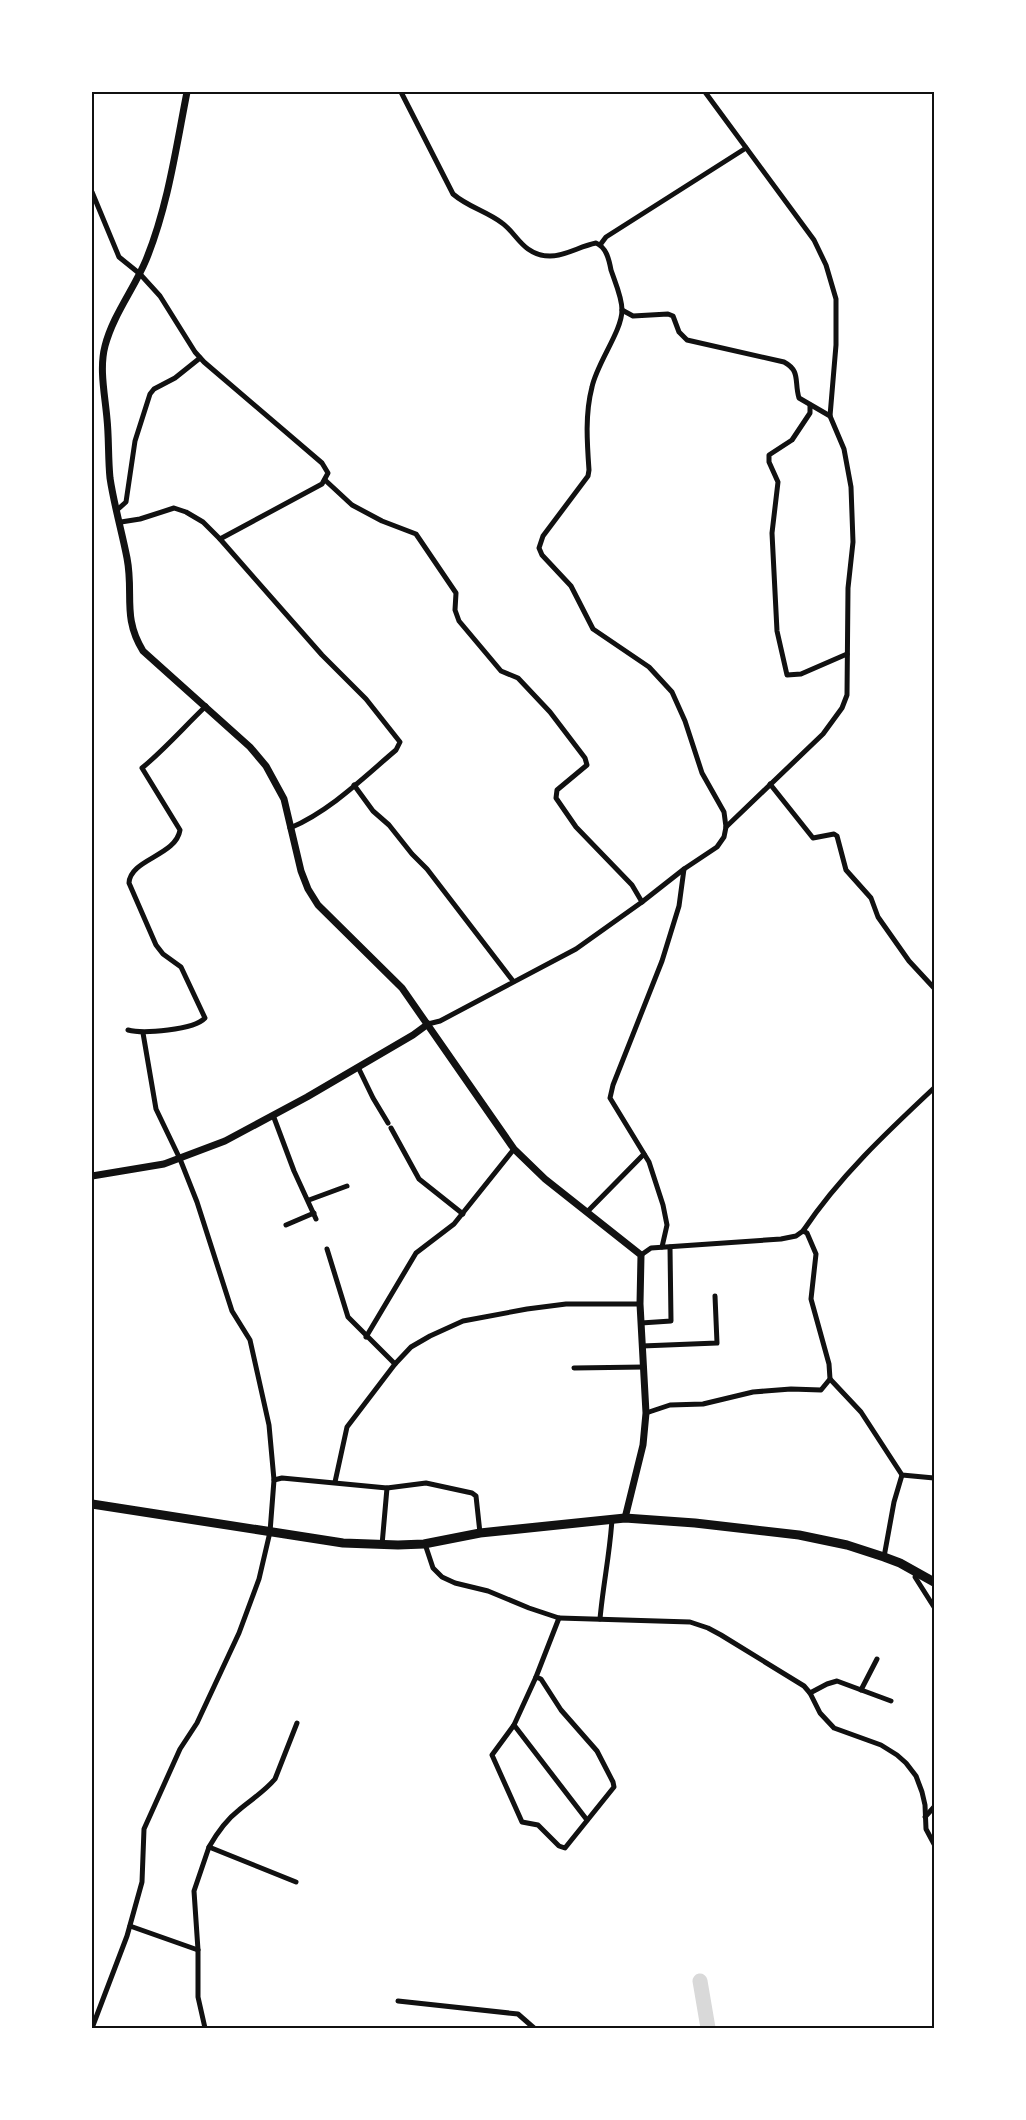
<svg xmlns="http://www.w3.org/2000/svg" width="1026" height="2120" font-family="'PT Serif',serif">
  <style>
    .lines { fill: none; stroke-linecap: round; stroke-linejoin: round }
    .river { stroke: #d9d9d9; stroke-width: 15 }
    .minor { stroke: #111; stroke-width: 5 }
    .tertiary { stroke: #111; stroke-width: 7 }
    .trunk { stroke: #111; stroke-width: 9 }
    .neatline { fill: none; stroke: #111; stroke-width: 2 }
  </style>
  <rect width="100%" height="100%" fill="#fff"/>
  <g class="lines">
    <path class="river" d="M700 1981 708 2028"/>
    <g class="minor">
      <path d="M401 92 453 194C468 207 486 211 502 223 512 230 518 242 528 249 535 254 542 256 550 256 566 256 580 246 596 243 606 247 609 259 611 270 615 282 622 297 622 310 622 331 597 363 592 387 585 414 587 442 589 470L588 476 543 536 539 548 542 555 571 586 593 629 649 667 672 692 685 721 702 773 724 812 726 827 724 837 717 847 684 869 642 902 576 949 440 1021 428 1024"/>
      <path d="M705 92 814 240 826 265 836 299V345L830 416 844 449 851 487 853 542 848 588 847 695 842 708 823 734 726 827"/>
      <path d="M92 192 119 257 140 274 160 296 195 352 204 362 322 463 328 473 322 484 220 539 203 522 186 512 174 508 140 519 121 522"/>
      <path d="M600 245 606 237 746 148"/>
      <path d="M622 310 633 316 668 314 673 316 679 332 687 340 784 362C801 371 794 382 799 398L830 416"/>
      <path d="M810 405V413L792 440 769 455V462L778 482 772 533 777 631 787 675 801 674 847 654"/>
      <path d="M325 480 352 505 382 521 416 534 456 593 455 610 459 621 501 671 518 678 550 712 585 758 587 765 557 790 556 798 576 827 632 885 642 902"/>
      <path d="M117 510 126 502 135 441 150 394 154 389 175 378 200 358"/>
      <path d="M220 539 322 655 366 699 400 742 396 750C363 778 330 811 290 828"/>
      <path d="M770 784 813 838 834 834 837 836 846 870 871 898 878 917 909 961 934 988"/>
      <path d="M354 785 373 811 389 825 412 854 427 869 513 981"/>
      <path d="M128 1030C143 1034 194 1030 205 1018L181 967 163 954 156 945 129 883C130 859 176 856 180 830L142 768C165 749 184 727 206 706"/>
      <path d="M358 1067 373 1098 388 1123"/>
      <path d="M273 1115 294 1171 316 1219"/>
      <path d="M391 1128 419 1179 463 1214"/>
      <path d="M309 1200 347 1186"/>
      <path d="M587 1212 644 1154"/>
      <path d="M286 1225 314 1213"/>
      <path d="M662 1247 667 1225 663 1205 649 1162 610 1098 613 1085 662 961 679 906 684 869"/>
      <path d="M327 1249 348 1317 395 1364"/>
      <path d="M641 1255 651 1248 781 1239 796 1236 803 1231C839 1177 887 1132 934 1088"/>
      <path d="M641 1323 671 1321 670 1247"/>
      <path d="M366 1337 416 1253 454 1224 514 1149"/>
      <path d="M642 1346 717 1343 715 1296"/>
      <path d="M574 1368 644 1367"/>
      <path d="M830 1379 861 1412 902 1475 934 1478"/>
      <path d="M646 1413 670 1405 703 1404 753 1392 791 1389 821 1390 830 1379 829 1364 811 1299 816 1254 807 1233 803 1231"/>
      <path d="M274 1480 282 1478 387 1488 426 1483 472 1493 476 1496 480 1533"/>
      <path d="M335 1482 347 1427 395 1364 411 1347 430 1336 463 1321 527 1309 566 1304H640"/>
      <path d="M425 1544 433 1568 442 1577 455 1583 488 1591 529 1608 559 1618 690 1622 708 1628 721 1635 804 1686 810 1693 820 1713 834 1728 881 1745 897 1755 906 1763 916 1776 922 1792 925 1805 926 1829 934 1844"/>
      <path d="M382 1545 387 1488"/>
      <path d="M884 1557 894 1502 902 1475"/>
      <path d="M917 1572 915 1577 934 1607"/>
      <path d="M600 1619C603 1585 610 1553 612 1519"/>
      <path d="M536 1677 541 1679 561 1710 597 1751 613 1782 614 1787 565 1848 559 1846 538 1825 522 1822 492 1755 514 1725Z"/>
      <path d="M536 1677 559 1618"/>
      <path d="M861 1690 877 1659"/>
      <path d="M810 1693 827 1684 837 1681 891 1701"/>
      <path d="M514 1725 587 1820"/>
      <path d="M925 1817 934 1807"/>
      <path d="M209 1847C217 1833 226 1820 239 1810 251 1800 265 1791 275 1779L297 1723"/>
      <path d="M130 1926 198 1950"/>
      <path d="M398 2001 518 2014 534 2028"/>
      <path d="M92 2028 127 1936 142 1882 144 1829 180 1749 197 1723 239 1633 259 1579 270 1532 274 1480 269 1425 250 1340 232 1311 197 1202 180 1159 156 1109 143 1033"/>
      <path d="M205 2028 198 1997V1950L194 1891 209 1847 296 1882"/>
    </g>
    <g class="tertiary">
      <path d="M187 92C176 148 168 206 146 260 134 289 113 315 105 346 99 369 105 395 107 419 109 438 108 458 110 478 114 505 122 532 127 558 134 594 122 617 143 651L250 747 266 766 284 799 301 871 308 889 318 905 402 988 514 1149 545 1179 641 1255 640 1304 646 1413 643 1445 625 1518"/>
      <path d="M92 1176 164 1164 225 1141 307 1097 413 1035 428 1024"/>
    </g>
    <path class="trunk" d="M92 1504 343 1543 398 1545 424 1544 480 1533 625 1518 695 1523 799 1535 847 1545 884 1557 900 1563 934 1582"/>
  </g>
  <rect width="1026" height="2120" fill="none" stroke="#ffffff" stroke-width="186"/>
  <rect x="93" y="93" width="840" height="1934" class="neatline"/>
</svg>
